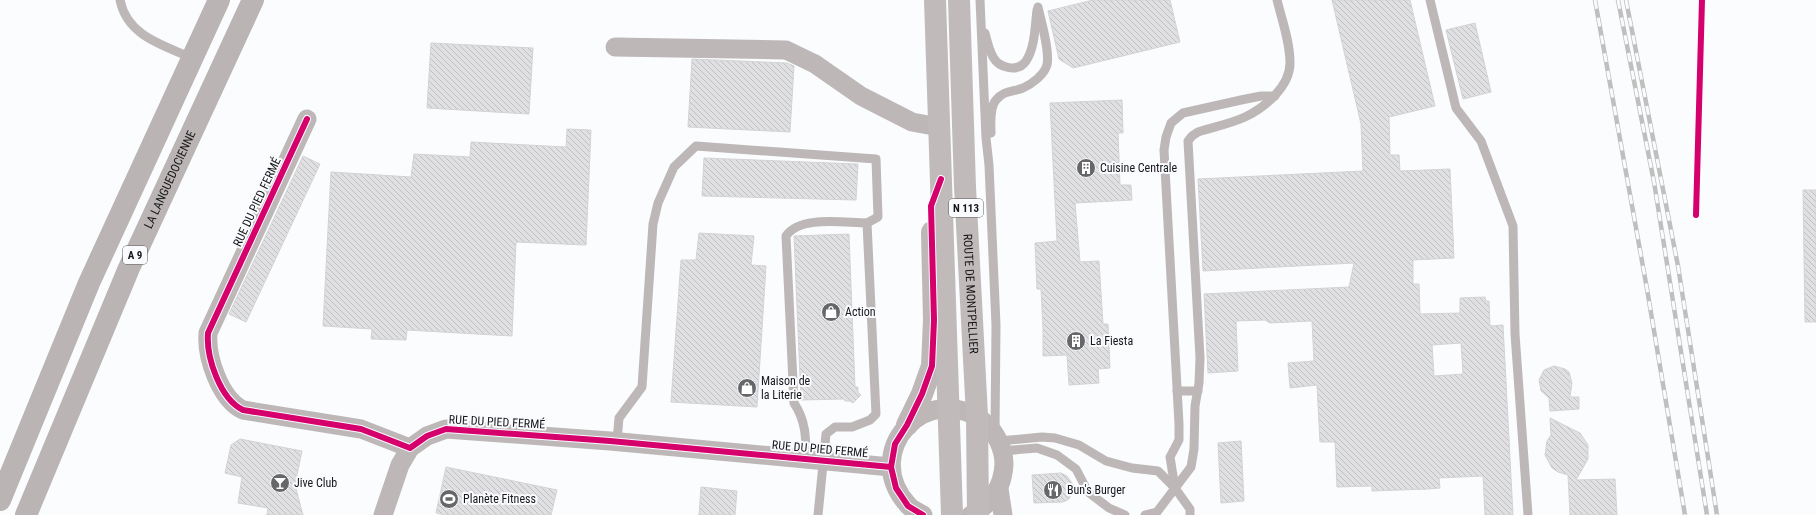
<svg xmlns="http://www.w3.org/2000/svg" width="1816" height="515" font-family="'Roboto Condensed',sans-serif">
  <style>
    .building { fill: url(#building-back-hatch); stroke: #d2d3d4; fill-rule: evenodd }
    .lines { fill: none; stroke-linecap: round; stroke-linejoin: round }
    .lane { stroke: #beb7b7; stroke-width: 9 }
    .street { stroke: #beb7b7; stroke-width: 19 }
    .secondary { stroke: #beb6b7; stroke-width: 22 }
    .primary { stroke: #c0baba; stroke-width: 22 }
    .highway { stroke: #bab4b4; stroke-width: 22 }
    .rail-casing { stroke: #c0bfbf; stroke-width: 4.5 }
    .rail { stroke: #f9fbff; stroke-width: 3; stroke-dasharray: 9; stroke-linecap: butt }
    .cycleway-casing { stroke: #f9fbff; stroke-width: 8 }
    .cycleway { stroke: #d6006c; stroke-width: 6 }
    .labels { text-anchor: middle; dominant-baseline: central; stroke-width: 4; stroke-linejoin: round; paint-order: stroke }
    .shield { fill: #f9fbff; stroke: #5b5b5e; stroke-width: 1 }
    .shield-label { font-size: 11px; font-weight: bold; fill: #171719 }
    .poi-label { font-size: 12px; fill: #171719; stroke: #f9fbff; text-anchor: start }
    .street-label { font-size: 12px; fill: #171719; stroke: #f9fbff }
  </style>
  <defs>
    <pattern id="building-back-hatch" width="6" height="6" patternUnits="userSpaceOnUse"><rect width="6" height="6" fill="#e0e0e2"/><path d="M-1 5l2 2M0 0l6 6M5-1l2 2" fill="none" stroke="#bfbfc1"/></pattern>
  </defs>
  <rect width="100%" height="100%" fill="#fafcfe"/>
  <g class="building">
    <path d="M1093 0H1170L1180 42 1073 68 1059 59 1048 11Z"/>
    <path d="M1332 0H1410L1435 106 1389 117 1390 155H1399L1400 171 1450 169 1454 258 1413 260V284H1419L1420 314 1460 313V298L1485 297 1486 301H1489L1490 326 1503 325 1513 515H1485L1483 476 1439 478 1440 488 1428 489 1372 491V486L1337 487 1335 442H1320L1317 385 1290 388 1288 363 1314 361 1312 321 1270 323 1265 320 1236 321 1238 371 1208 373 1204 294 1349 287 1354 263 1203 271 1198 179 1363 171 1361 124ZM1461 343 1463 374 1434 376 1432 345Z"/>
    <path d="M1475 23 1491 92 1463 99 1446 30Z"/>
    <path d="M431 43 533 48 529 114 427 108Z"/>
    <path d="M692 59 787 63 794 66 790 132 688 127Z"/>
    <path d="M1122 100 1123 133H1118L1120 185H1131L1132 200 1075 203 1080 262 1099 261 1103 324H1108L1110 368 1098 369 1099 383 1069 385 1067 355 1043 356V328L1041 289H1037L1035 243 1057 241 1050 103Z"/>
    <path d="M567 129 591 130 586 245 516 242 512 336 407 330 406 340 371 339 372 329 323 326 331 172 411 177 414 154 470 157 471 142 566 147Z"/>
    <path d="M303 156 320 164 246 322 229 314Z"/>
    <path d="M704 158 858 164 856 200 702 196Z"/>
    <path d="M1803 190H1816V322H1805Z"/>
    <path d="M699 233 754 236 751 265 766 266 757 407 671 402 681 260H696Z"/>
    <path d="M849 234 855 387H858V392L861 395 853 403 850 401H845L844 399 801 400 794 236Z"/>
    <path d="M1554 366 1565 369 1569 372 1572 383 1570 397H1579V409L1550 411 1549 398 1541 391 1539 380 1544 370Z"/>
    <path d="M1550 418 1580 433 1588 445V459L1576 480 1615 479 1617 515H1570L1568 475 1558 472 1552 468 1545 455 1547 441 1551 435Z"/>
    <path d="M240 439 302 451 295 485 303 515H267L268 508 238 503 242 477 225 473 231 445Z"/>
    <path d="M1241 441 1244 501 1221 503 1218 443Z"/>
    <path d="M446 467 557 490 551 515H446L436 513Z"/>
    <path d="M1061 473 1067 476 1074 486 1069 499 1063 502 1034 503 1032 475Z"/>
    <path d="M701 487 737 491 735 515H699Z"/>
  </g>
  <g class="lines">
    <g class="lane">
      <path d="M120 0C127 36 163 45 192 58"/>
      <path d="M980 0 986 138 989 165 996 325 995 431"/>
      <path d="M1430 0 1456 108 1481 141 1513 226 1515 334 1528 515"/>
      <path d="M985 33C987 41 989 50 993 57 999 68 1018 73 1026 61 1035 48 1035 26 1037 10"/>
      <path d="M991 133C991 124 989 108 996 100 1004 90 1013 92 1023 88 1032 84 1044 75 1047 65 1050 51 1041 21 1038 7"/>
      <path d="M1177 391H1198"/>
      <path d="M617 441 619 418 642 387 653 224 658 203 674 167 696 146 876 159 878 217 867 223"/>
      <path d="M999 441 1042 437 1055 438 1079 445 1106 461 1132 468 1158 471 1175 488 1190 509V515"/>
      <path d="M1002 451 1037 448 1057 455 1076 469 1088 492 1109 508 1125 515"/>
      <path d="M806 459C806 438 806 421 794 403L786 236C800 215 844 223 867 223L876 414 870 420 852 427H835L826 434 818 515"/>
      <path d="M1175 488 1170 457 1179 440V424L1164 150 1166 137 1171 123 1183 113 1241 100 1261 96H1275"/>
      <path d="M1145 515 1157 512 1191 467 1194 449 1195 406 1199 383 1200 358 1188 141 1192 136 1198 132C1213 127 1230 124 1245 117 1264 108 1290 87 1290 63 1290 42 1282 20 1277 0"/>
    </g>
    <g class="street">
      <path d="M615 47 786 50 815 64 861 96 912 122 939 127"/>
      <path d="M307 119 208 333C206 357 220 399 243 410L361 429 410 448 427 436 446 429 610 441 891 467"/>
      <path d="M999 489 1003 515"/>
      <path d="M383 515 400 465 410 448"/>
      <path d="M923 515C918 512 911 509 908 505 859 451 928 378 984 422 996 432 1004 449 1004 464 1003 487 991 504 971 515"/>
    </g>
    <path class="secondary" d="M907 425 922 394 932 366 934 320 932 232"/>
    <g class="primary">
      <path d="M935 0 952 515"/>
      <path id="s1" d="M959 0 965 187 977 416 978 515"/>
    </g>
    <g class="highway">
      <path d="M0 500 89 283 219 0"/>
      <path id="s2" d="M26 515 129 268 253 0"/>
    </g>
    <g class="rail-casing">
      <g id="rail">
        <path d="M1595 0 1647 289 1685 515"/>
        <path d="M1618 0 1654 182 1707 515"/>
        <path d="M1626 0 1678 266 1717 515"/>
      </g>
    </g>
    <use href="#rail" class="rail"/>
    <g class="cycleway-casing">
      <g id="cycleway">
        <path d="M307 119 208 333C206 357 220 399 243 410L361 429 410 448 427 436 446 429 610 441 891 467"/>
        <path d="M1696 215 1702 0"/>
        <path d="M923 515 908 506 896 488 891 467 895 444 907 425 922 394 932 366 934 320 931 206 941 179"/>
      </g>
    </g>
    <use href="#cycleway" class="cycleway"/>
  </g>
  <defs>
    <g id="building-disc" transform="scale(1)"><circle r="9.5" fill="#666769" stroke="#f9fbff"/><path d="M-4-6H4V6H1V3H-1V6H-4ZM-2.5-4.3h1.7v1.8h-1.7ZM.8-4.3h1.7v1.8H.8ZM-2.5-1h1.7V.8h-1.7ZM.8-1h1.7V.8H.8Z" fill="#fff"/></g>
    <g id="shop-disc" transform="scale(1)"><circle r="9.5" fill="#666769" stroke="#f9fbff"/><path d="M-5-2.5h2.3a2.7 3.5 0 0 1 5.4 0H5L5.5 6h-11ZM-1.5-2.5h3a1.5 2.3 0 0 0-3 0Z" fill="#fff"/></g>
    <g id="bar-disc" transform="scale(1)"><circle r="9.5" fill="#666769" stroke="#f9fbff"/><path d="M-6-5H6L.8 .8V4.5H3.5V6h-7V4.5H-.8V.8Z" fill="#fff"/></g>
    <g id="restaurant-disc" transform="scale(1)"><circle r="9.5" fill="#666769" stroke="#f9fbff"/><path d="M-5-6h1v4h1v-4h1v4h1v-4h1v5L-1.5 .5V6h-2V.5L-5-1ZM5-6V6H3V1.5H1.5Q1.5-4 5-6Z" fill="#fff"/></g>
    <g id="stadium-disc" transform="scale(1)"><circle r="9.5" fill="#666769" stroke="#f9fbff"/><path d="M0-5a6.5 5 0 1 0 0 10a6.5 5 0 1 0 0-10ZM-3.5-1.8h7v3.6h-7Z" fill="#fff"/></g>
  </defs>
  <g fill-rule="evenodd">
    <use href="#building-disc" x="1086" y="168"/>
    <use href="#shop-disc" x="831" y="312"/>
    <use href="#building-disc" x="1076" y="341"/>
    <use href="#shop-disc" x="747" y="388"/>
    <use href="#bar-disc" x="280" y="483"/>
    <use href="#restaurant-disc" x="1053" y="490"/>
    <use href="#stadium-disc" x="449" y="499"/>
  </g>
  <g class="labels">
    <g class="shield">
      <rect x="949" y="199" width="34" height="18" rx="3"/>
      <rect x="123" y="246" width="24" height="18" rx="3"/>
    </g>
    <g class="shield-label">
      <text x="966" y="208">N 113</text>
      <text x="135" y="255">A 9</text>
    </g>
    <g class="poi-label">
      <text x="1100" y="168">Cuisine Centrale</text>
      <text x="845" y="312">Action</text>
      <text x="1090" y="341">La Fiesta</text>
      <text x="761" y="381">Maison de<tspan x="761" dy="14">la Literie</tspan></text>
      <text x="294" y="483">Jive Club</text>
      <text x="1067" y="490">Bun's Burger</text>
      <text x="463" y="499">Planète Fitness</text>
    </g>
    <g class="street-label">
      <text stroke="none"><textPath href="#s2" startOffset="365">LA LANGUEDOCIENNE</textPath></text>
      <text transform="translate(257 202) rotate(-65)">RUE DU PIED FERMÉ</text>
      <text stroke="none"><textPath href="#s1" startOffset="294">ROUTE DE MONTPELLIER</textPath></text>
      <text transform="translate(497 422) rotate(3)">RUE DU PIED FERMÉ</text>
      <text transform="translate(820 449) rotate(5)">RUE DU PIED FERMÉ</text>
    </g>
  </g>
</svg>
